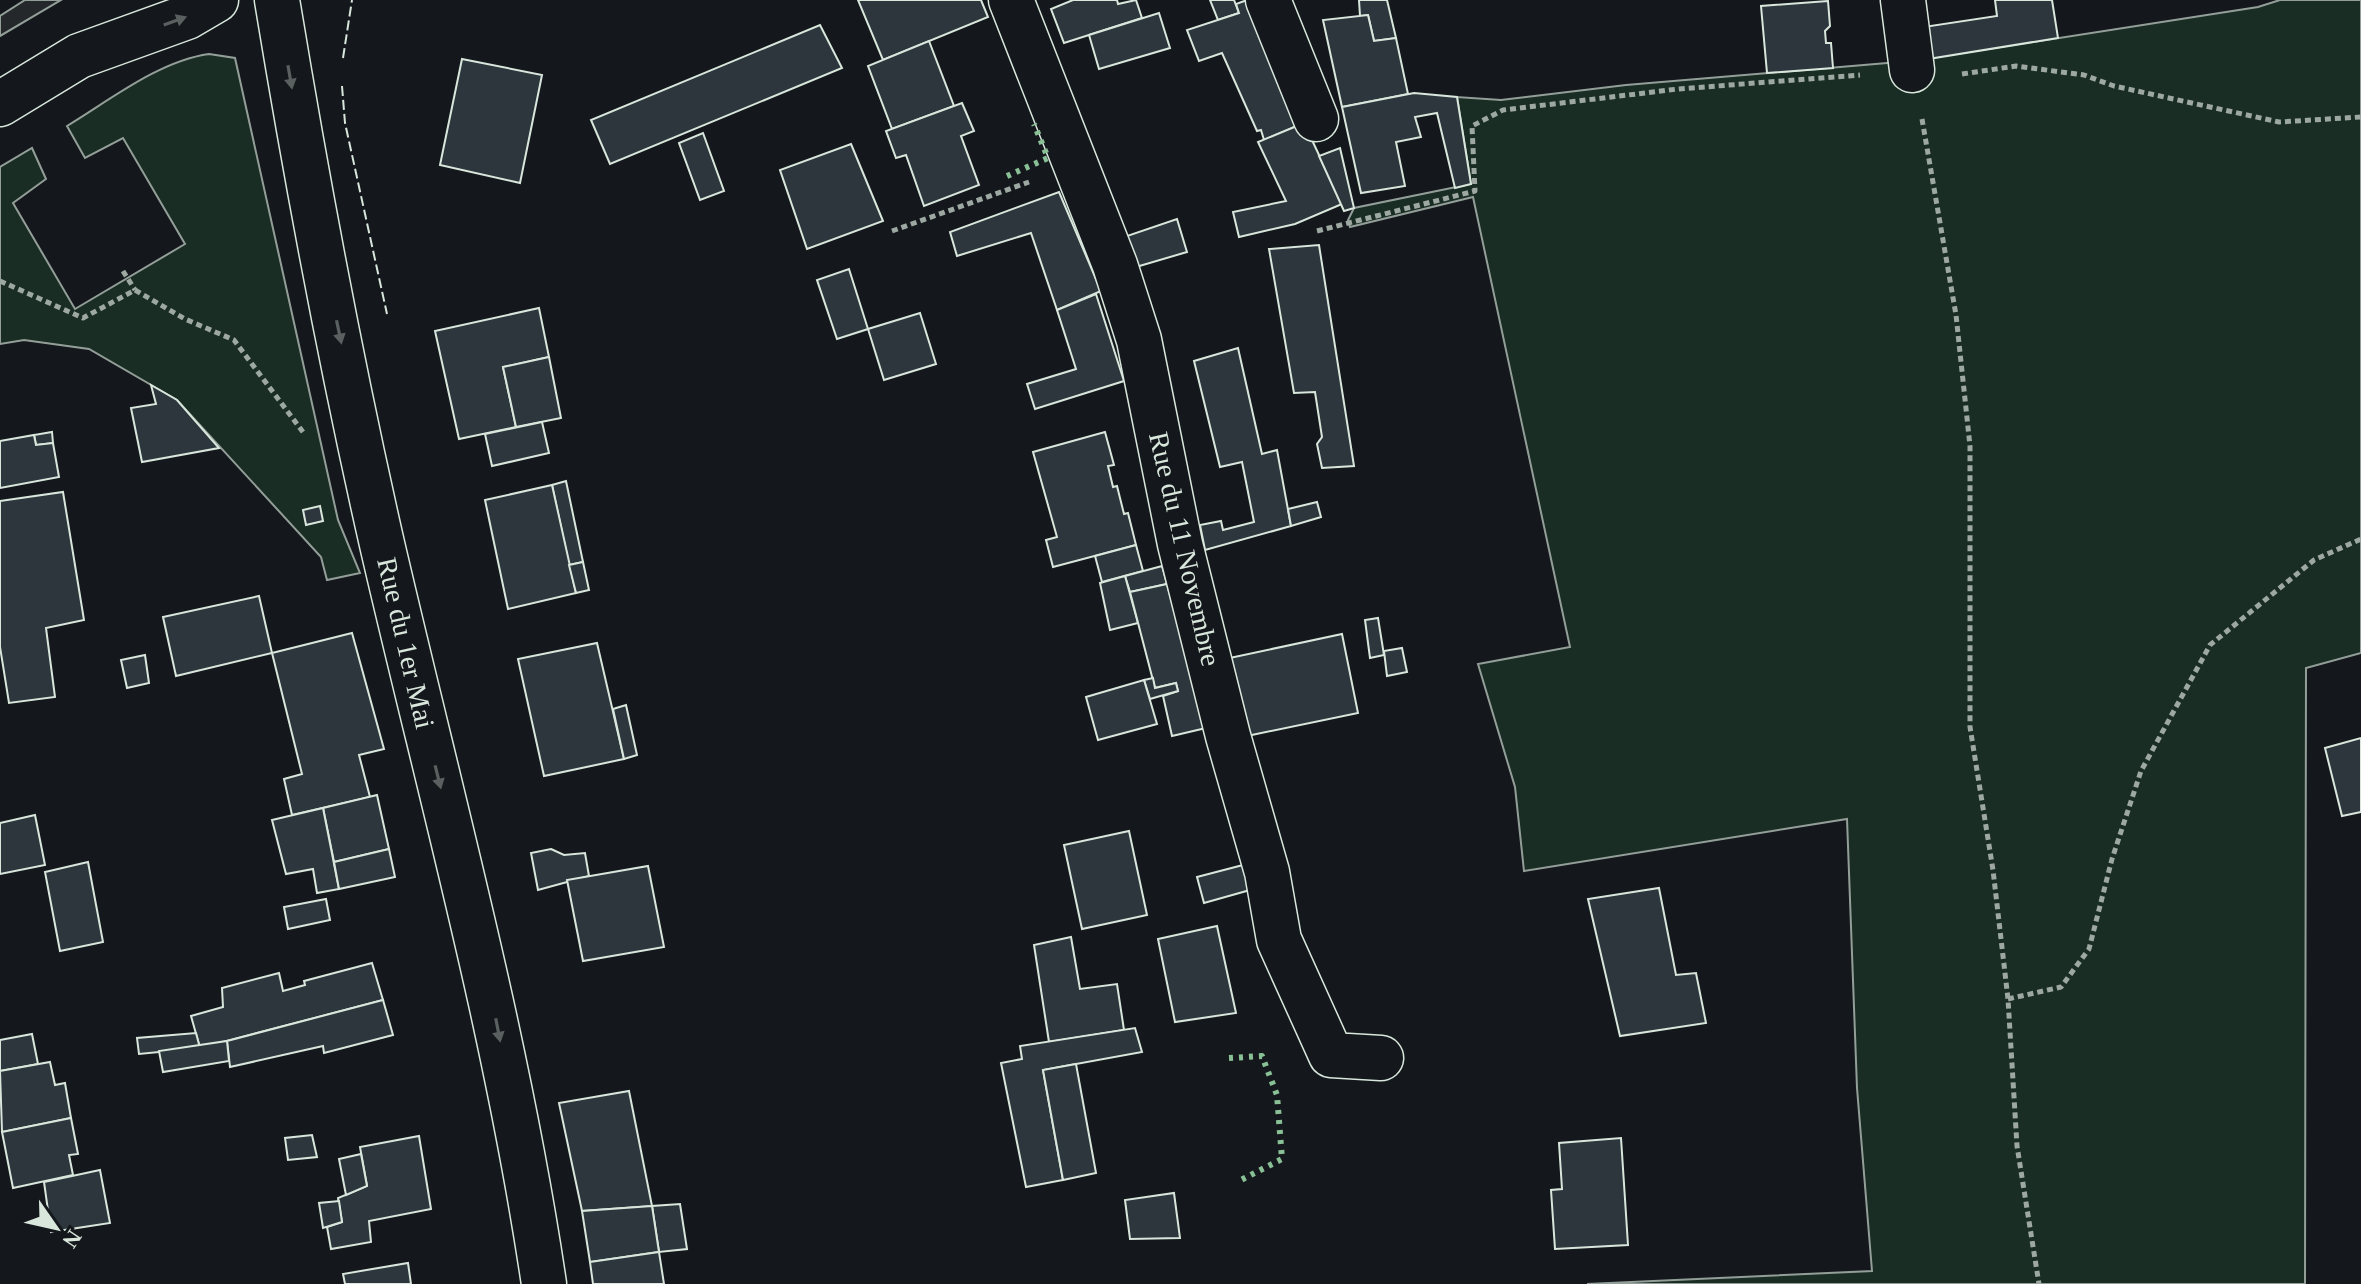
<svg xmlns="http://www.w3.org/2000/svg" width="2361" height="1284" font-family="'Times New Roman',serif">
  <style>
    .green { fill: #1a2d24; stroke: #939e99; stroke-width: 2 }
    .parking { fill: #24282b; stroke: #939e99; stroke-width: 2 }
    .building { fill: #2c363c; stroke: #d8e6dc; stroke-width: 2 }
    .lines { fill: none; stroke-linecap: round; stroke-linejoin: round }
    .minor-casing { stroke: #d8e6dc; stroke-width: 47 }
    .major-casing { stroke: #d8e6dc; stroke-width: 47 }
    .path { stroke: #9da8a2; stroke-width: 5; stroke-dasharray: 6 4; stroke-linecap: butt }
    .minor { stroke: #14181c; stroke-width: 44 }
    .major { stroke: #14181c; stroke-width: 44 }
    .hedge { stroke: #8ac095; stroke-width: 6; stroke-dasharray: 4 6; stroke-linecap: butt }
    .fence { stroke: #d8e6dc; stroke-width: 2; stroke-dasharray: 10 4; stroke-linecap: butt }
    .oneway { fill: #59605f }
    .labels { text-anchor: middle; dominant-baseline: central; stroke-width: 6; stroke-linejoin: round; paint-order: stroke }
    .street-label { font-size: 28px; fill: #d8e6dc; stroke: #14181c }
  </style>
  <rect width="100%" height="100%" fill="#14181c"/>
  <g class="green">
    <path d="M2280 0H2361V653L2306 668 2305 1284H1587L1872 1271 1857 1088 1847 819 1524 871 1515 787 1478 664 1570 647 1473 197 1350 227 1348 220 1354 208 1471 184 1457 97 1501 100 1626 85 1911 61 2258 7Z"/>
    <path d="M209 54 235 58 338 520 360 573 327 580 321 557 177 400 89 349 24 340 0 344V167L32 148 46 179 13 203 75 309 185 244 123 138 85 158 67 126C110 100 159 61 209 54Z"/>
  </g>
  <path class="parking" d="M25 0H61L0 36V16Z"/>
  <g class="building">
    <path d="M858 0H981L988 17 883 60Z"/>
    <path d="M1073 0H1117L1118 4 1136 0 1142 18 1064 43 1051 9Z"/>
    <path d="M1210 0H1234L1239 13 1218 20Z"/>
    <path d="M1247 0 1304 123 1264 140 1261 130 1257 131 1222 53 1199 61 1187 30 1239 13 1236 4Z"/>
    <path d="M1359 0H1387L1396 38 1374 41 1368 15 1360 16Z"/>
    <path d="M1995 0H2052L2058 38 1922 60 1917 28 1997 16Z"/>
    <path d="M1828 1 1830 26 1825 31 1826 43H1831L1833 68 1767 73 1761 6Z"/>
    <path d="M1159 13 1170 48 1099 69 1089 35Z"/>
    <path d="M1368 15 1374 41 1396 38 1408 94 1342 107 1323 20Z"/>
    <path d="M820 25 842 68 610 164 591 120Z"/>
    <path d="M929 41 954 106 892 129 868 66Z"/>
    <path d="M462 59 542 75 520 183 440 165Z"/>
    <path d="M1414 93 1457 97 1471 184 1455 188 1437 113 1415 117 1421 137 1396 142 1405 186 1361 193 1342 107Z"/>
    <path d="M962 103 974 131 961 136 979 185 924 206 906 155 896 158 886 131Z"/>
    <path d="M1304 123 1342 204 1295 224 1239 237 1233 212 1286 201 1258 142Z"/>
    <path d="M703 133 724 191 700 200 679 143Z"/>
    <path d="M851 144 883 221 807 249 780 170Z"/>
    <path d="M1340 148 1354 208 1344 211 1319 156Z"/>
    <path d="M1059 192 1101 291 1057 310 1031 233 957 256 950 232Z"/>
    <path d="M1177 219 1187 252 1136 267 1124 237Z"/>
    <path d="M1319 245 1354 466 1322 468 1317 444 1322 437 1315 392 1294 393 1269 249Z"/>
    <path d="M849 269 868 329 837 339 817 280Z"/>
    <path d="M1096 294 1124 381 1035 409 1027 384 1076 369 1057 310Z"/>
    <path d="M539 308 549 357 503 367 516 427 459 439 435 331Z"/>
    <path d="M920 313 936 364 884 380 868 329Z"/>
    <path d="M1238 348 1262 454 1277 450 1291 526 1205 550 1200 525 1221 521 1223 530 1254 522 1242 462 1220 467 1194 361Z"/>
    <path d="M549 357 561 418 516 427 503 367Z"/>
    <path d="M151 385 177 400 219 448 142 462 131 408 156 404Z"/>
    <path d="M542 422 549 453 492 466 485 434Z"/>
    <path d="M52 432 53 443 36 445 34 435Z"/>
    <path d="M1105 432 1114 465 1108 466 1113 487 1117 486 1124 514 1128 513 1136 545 1053 567 1046 540 1057 537 1033 452Z"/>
    <path d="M34 435 36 445 53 443 59 477 0 488V441Z"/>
    <path d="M566 481 583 562 569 565 552 485Z"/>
    <path d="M552 485 576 593 508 609 485 500Z"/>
    <path d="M63 492 84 620 46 628 55 697 9 703 0 647V501Z"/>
    <path d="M1317 502 1321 517 1291 526 1288 509Z"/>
    <path d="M320 506 323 521 306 525 303 510Z"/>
    <path d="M1136 545 1143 571 1102 582 1095 556Z"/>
    <path d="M583 562 589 590 576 593 569 565Z"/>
    <path d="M1162 566 1167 584 1130 592 1125 576Z"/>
    <path d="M1125 576 1138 623 1110 630 1100 583Z"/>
    <path d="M1167 584 1206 728 1172 736 1163 696 1178 691 1176 683 1155 688 1130 592Z"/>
    <path d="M259 596 272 653 176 676 163 617Z"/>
    <path d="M1378 618 1384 655 1370 658 1365 620Z"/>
    <path d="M352 633 384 749 359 755 370 797 292 815 284 779 302 774 272 653Z"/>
    <path d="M1342 634 1358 713 1242 737 1225 659Z"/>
    <path d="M597 643 624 759 544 776 518 659Z"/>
    <path d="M1402 648 1407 672 1387 676 1384 651Z"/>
    <path d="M145 655 149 683 127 688 121 660Z"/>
    <path d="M1153 678 1155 688 1176 683 1178 691 1150 699 1144 680Z"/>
    <path d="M1144 680 1157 724 1098 740 1086 697Z"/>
    <path d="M626 705 637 755 624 759 613 709Z"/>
    <path d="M2361 738V812L2342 816 2325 748Z"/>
    <path d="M377 795 389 849 334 862 323 808Z"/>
    <path d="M323 808 339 889 317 893 313 869 286 874 272 820Z"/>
    <path d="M35 815 45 865 0 874V823Z"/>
    <path d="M1129 831 1147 915 1082 929 1064 845Z"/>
    <path d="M389 849 395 877 339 889 334 862Z"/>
    <path d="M551 849 564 855 585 853 589 876 538 890 531 853Z"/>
    <path d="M88 862 103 942 60 951 45 872Z"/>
    <path d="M1243 865 1250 890 1204 903 1197 877Z"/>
    <path d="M648 866 664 947 583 961 567 880Z"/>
    <path d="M1659 888 1676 975 1696 973 1706 1023 1620 1036 1588 899Z"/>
    <path d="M326 899 330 920 288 929 284 907Z"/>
    <path d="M1217 926 1236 1013 1175 1022 1158 939Z"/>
    <path d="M1071 937 1080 989 1117 984 1124 1030 1049 1042 1034 945Z"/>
    <path d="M372 963 383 1000 200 1048 191 1016 223 1007 222 988 279 973 283 991 305 985 304 981Z"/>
    <path d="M383 1000 393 1035 324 1053 323 1046 230 1067 227 1041Z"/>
    <path d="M1135 1028 1142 1052 1043 1070 1063 1180 1026 1187 1001 1063 1022 1059 1020 1046Z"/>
    <path d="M196 1033 200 1048 139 1054 137 1038Z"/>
    <path d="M32 1034 38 1064 0 1071V1040Z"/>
    <path d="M227 1041 229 1061 163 1072 159 1051Z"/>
    <path d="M50 1062 55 1085 65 1083 71 1118 2 1132 0 1071Z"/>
    <path d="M1076 1064 1096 1173 1063 1180 1043 1070Z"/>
    <path d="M629 1091 652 1206 582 1211 559 1103Z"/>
    <path d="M71 1118 78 1154 69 1155 73 1175 13 1188 2 1132Z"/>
    <path d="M312 1135 317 1157 288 1160 285 1138Z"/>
    <path d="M419 1136 431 1209 369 1221 371 1242 331 1249 327 1227 342 1222 338 1198 367 1186 360 1147Z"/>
    <path d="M1621 1138 1628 1245 1555 1249 1551 1190 1562 1189 1559 1143Z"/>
    <path d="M361 1154 367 1186 346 1195 339 1159Z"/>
    <path d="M100 1170 110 1223 51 1232 44 1182Z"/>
    <path d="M1174 1193 1180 1238 1130 1239 1125 1200Z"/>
    <path d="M339 1201 342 1222 323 1228 319 1203Z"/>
    <path d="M680 1204 687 1249 659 1252 652 1206Z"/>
    <path d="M652 1206 659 1252 590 1262 582 1211Z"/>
    <path d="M659 1252 664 1284H593L590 1262Z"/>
    <path d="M408 1263 411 1284H345L343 1274Z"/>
  </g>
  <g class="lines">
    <g class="minor-casing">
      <g id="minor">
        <path d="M277 0C307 182 341 364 382 544 439 790 507 1034 544 1284"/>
        <path d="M1011 0 1115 265 1139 340 1180 544 1228 736 1267 872 1279 940 1331 1055 1381 1058"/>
        <path d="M1268 0 1316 119"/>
        <path d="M1903 0 1912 70"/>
      </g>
    </g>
    <g class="major-casing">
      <path id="major" d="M0 104 79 56 187 17 216 0"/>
    </g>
    <g class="path">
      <path d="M1962 74 2016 66 2084 75 2114 86 2279 122 2361 117"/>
      <path d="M1922 119 1956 315 1970 446V727L1993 870 2008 999 2017 1146 2039 1284"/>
      <path d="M892 231 1029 182"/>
      <path d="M1317 231 1475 191 1472 126 1503 110 1678 89 1860 75"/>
      <path d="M123 271 135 290"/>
      <path d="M0 281 83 318 135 290 185 319 234 340 303 432"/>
      <path d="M2008 999 2061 987 2089 949 2112 859 2141 771 2210 645 2314 560 2361 539"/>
    </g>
    <use href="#minor" class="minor"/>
    <use href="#major" class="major"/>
    <g class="hedge">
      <path d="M1007 176 1048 158 1034 124"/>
      <path d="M1229 1058 1262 1056 1277 1095 1282 1159 1237 1182"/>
    </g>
    <g class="fence">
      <path d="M343 58 352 0"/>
      <path d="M342 86 345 123 387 314"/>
    </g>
  </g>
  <defs><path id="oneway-solid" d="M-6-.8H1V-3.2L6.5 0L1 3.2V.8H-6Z" transform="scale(2)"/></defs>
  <g class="oneway">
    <use href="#oneway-solid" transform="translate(175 21) rotate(-20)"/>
    <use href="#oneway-solid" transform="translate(290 77) rotate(80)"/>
    <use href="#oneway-solid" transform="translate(339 332) rotate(78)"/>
    <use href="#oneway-solid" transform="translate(438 777) rotate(76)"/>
    <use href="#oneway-solid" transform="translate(498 1030) rotate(79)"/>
  </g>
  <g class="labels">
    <g class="street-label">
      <text transform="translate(1185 549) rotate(77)">Rue du 11 Novembre</text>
      <text transform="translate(406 643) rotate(77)">Rue du 1er Mai</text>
    </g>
  </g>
  <g transform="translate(56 1228) rotate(124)" stroke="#14181c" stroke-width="6" paint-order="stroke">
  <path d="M0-6L14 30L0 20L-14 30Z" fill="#d8e6dc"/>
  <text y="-12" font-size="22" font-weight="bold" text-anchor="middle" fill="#d8e6dc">N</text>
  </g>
</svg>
